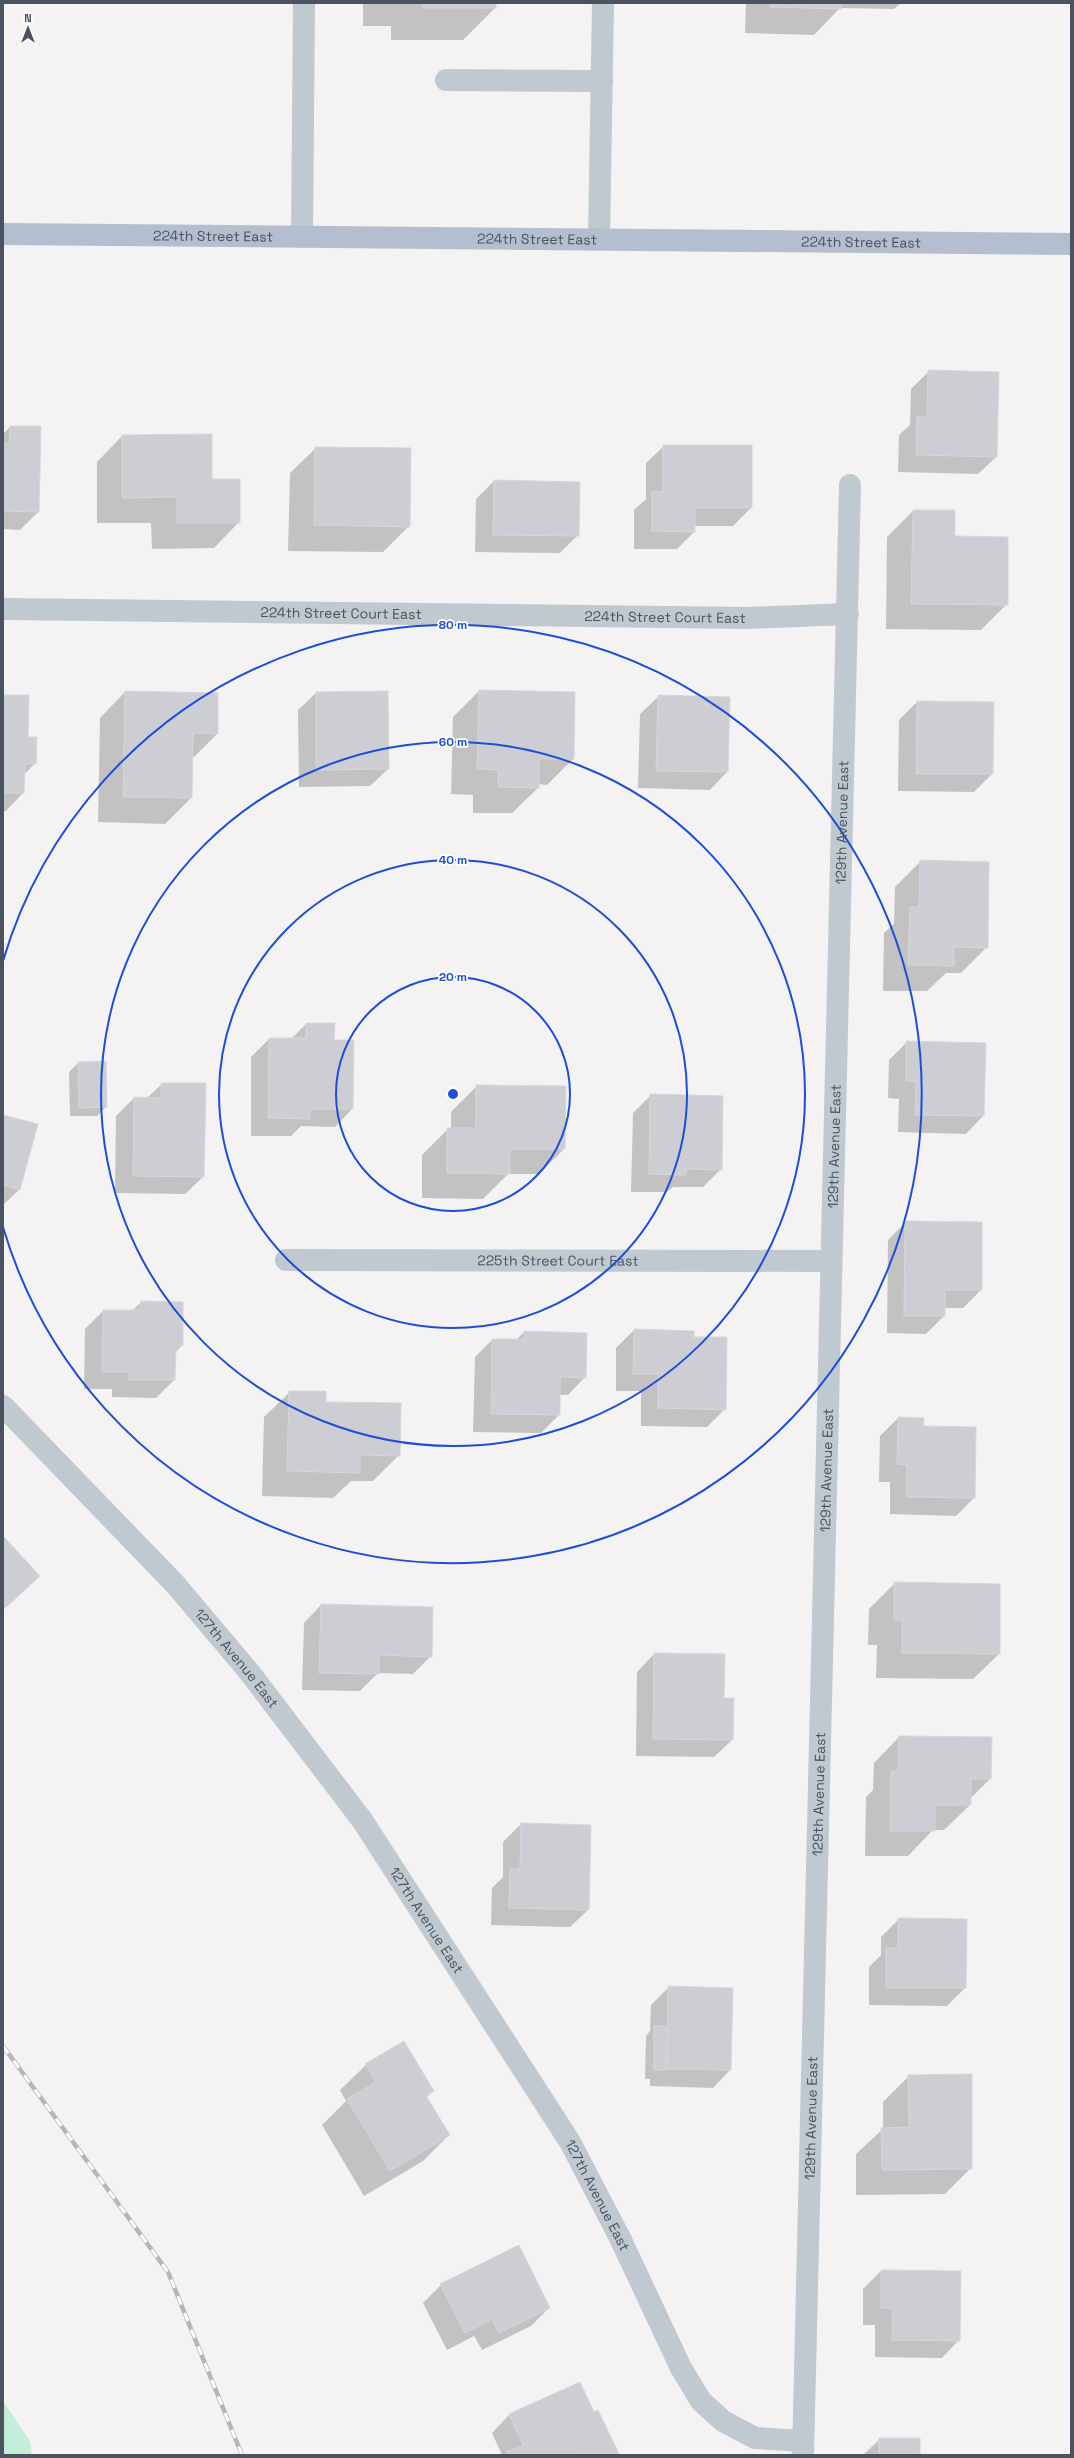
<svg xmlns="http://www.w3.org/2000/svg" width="1074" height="2458" font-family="'Space Grotesk',sans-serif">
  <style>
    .green { fill: #c3efd8 }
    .shadow { fill: #0003 }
    .building { fill: #ccced4; stroke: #d6d7dd }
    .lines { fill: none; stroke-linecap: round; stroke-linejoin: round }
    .minor { stroke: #c0c8d0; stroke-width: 22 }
    .major { stroke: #b3bfcf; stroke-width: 22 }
    .rail-casing { stroke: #b4b6bc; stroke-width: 4.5 }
    .rail { stroke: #fff; stroke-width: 3; stroke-dasharray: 9; stroke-linecap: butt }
    .ring { fill: none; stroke: #1d4ed8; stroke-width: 2 }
    .labels { text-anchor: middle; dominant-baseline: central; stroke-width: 3.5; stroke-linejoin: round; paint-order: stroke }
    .street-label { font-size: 14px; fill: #4a535f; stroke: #fff }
    .centre { fill: #1d4ed8; stroke: #fff; stroke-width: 2 }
    .ring-label { font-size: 12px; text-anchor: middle; font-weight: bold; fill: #1d4ed8; stroke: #fff; stroke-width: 3.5; stroke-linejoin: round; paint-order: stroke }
  </style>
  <rect width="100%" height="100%" fill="#f4f2f2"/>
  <path class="green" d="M3 2401 30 2441 32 2455H3Z"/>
  <g class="shadow">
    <path d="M363 3H495V8L463 40H391V26H363Z"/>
    <path d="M746 3H901L894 9 840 8 814 35 745 33Z"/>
    <path d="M929 371 996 457 978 474 898 472 899 435 910 425 911 389Z"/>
    <path d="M10 427H40L38 512 20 530 3 529V434Z"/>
    <path d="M122 436 211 480 239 522 214 548 152 549 151 523H97V462Z"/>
    <path d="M664 446H751V508L733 526H694V532L677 549H634V510L646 499V463Z"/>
    <path d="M316 448 409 526 383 552 288 551 290 473Z"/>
    <path d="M494 481 578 535 560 553 475 552 476 499Z"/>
    <path d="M913 511 1007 604 981 630 886 629 887 537Z"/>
    <path d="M479 691 574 693 573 759 547 785 538 784V788L512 813H473V795L451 794 453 717Z"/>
    <path d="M125 692 217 734 192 759 191 798 165 824 98 822 100 718Z"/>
    <path d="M387 692 388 769 370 786 299 787 298 710 316 693Z"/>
    <path d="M3 696 27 738 35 763 24 775 23 793 6 811H3Z"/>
    <path d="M658 697 727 772 710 790 638 788 640 714Z"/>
    <path d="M917 702 992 774 974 792 898 791 899 720Z"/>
    <path d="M921 861 987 947 961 973H946L927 991H883L884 933 894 924 895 887Z"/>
    <path d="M306 1024 333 1041 352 1109 335 1127 301 1126 291 1136H251V1057L269 1039H291Z"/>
    <path d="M907 1042 983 1116 966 1134 898 1132 899 1099 888 1098 889 1060Z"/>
    <path d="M78 1063 106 1107 97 1116H70L69 1072Z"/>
    <path d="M162 1084 203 1177 185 1194 115 1193 116 1116 134 1098H147Z"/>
    <path d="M477 1086 564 1149 539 1174H508L483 1199 422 1198V1155L448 1129H451V1112Z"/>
    <path d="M651 1095 721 1169 703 1187H673L667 1192H631L633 1113Z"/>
    <path d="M3 1116 19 1190 3 1205Z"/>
    <path d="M906 1222 981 1290 963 1308H944V1316L926 1334 887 1333 888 1240Z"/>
    <path d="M141 1302 182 1345 175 1353 174 1380 156 1398 112 1397V1389H84L85 1329 103 1311H132Z"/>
    <path d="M634 1330 693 1332V1338L725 1409 707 1427 641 1426V1391H616V1348Z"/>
    <path d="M524 1332 586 1334 585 1377 568 1395H559V1415L541 1433 473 1432 475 1357 492 1340H516Z"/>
    <path d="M290 1392 325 1403 399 1455 373 1481H351L333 1498 262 1496 264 1417Z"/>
    <path d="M898 1418 922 1427 974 1498 956 1516 890 1514V1482H879L880 1436Z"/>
    <path d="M895 1583 999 1654 973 1679 876 1678 877 1645H868L869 1609Z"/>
    <path d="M321 1605 431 1656 413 1674 378 1673 360 1691 302 1690 304 1623Z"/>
    <path d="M654 1654 723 1699 732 1740 714 1757 636 1756 637 1672Z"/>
    <path d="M899 1737 990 1779 970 1799V1805L944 1830H933L908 1856H865L866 1797 873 1790 874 1763Z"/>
    <path d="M521 1824 588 1910 570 1927 491 1925 492 1888 503 1877V1842Z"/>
    <path d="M899 1919 965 1988 947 2006 869 2005V1967L881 1955V1937Z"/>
    <path d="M669 1987 730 2070 713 2088 650 2086V2079H645L646 2036 650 2031 651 2005Z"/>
    <path d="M366 2065 433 2091 426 2098 449 2135 423 2161 364 2196 322 2125 346 2101 340 2090Z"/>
    <path d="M909 2076 971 2168 945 2194 856 2195V2154L883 2129V2102Z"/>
    <path d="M881 2271 959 2340 942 2358 875 2357V2325H863V2289Z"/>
    <path d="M441 2285 549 2308 531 2326 482 2350 474 2336 447 2350 423 2303Z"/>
    <path d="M580 2383 616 2455H502L492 2433 509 2415Z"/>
    <path d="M880 2439 919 2455H863Z"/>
  </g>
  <g class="building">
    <rect x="423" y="3" width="73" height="5"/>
    <path d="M770 3H841V9L770 7Z"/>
    <path d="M928 370 999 372 997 457 916 455 917 417H927Z"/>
    <path d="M10 426H41L39 512 3 511V444H9Z"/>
    <path d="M212 434V479H240V523H177V497L122 498V435Z"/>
    <path d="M663 445H752V508H695V532L652 531V492H663Z"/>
    <path d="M315 447 411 448 410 527 314 525Z"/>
    <path d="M494 480 580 482 579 536 493 535Z"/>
    <path d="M913 510H955V536L1008 537V605L911 604Z"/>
    <path d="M479 690 575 692 574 759H539V788L498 787V770L477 769Z"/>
    <path d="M125 691 218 693V734L193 733 192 798 123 797Z"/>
    <path d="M388 691 389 769 316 770V692Z"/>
    <path d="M3 695H29L28 737H37L36 764H25L24 793H3Z"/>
    <path d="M658 695 730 697 728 772 656 771Z"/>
    <path d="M917 701 994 702 993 774H916Z"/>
    <path d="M920 860 989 862 988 948 954 947V966L908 965 910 907H919Z"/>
    <path d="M306 1023H335L334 1040H354L353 1109H310V1119L268 1118 269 1038H306Z"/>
    <path d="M906 1041 986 1043 984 1116 915 1115 916 1081H906Z"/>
    <path d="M106 1061 107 1107 79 1108 78 1062Z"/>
    <path d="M161 1083H206L204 1177 133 1176 134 1097 161 1098Z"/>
    <path d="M476 1085 566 1086 565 1149H510V1174L447 1173V1128H476Z"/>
    <path d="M650 1094 723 1096 722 1170 686 1169V1175L649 1174Z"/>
    <path d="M3 1115 38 1124 20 1190 3 1185Z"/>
    <path d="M905 1221 982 1222V1290H945V1316H904Z"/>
    <path d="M141 1301 183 1302V1346H176L175 1380H129V1372H102L103 1310H140Z"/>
    <path d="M634 1329 694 1331V1337H727L726 1410 658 1408V1374H633Z"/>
    <path d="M524 1331 587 1333 586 1378 560 1377V1415L491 1414 492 1339H524Z"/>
    <path d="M289 1391H326V1402L401 1403 400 1456 360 1455V1473L287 1471Z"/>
    <path d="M898 1417 924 1418 923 1426 976 1427 975 1498 907 1497V1465L897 1464Z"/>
    <path d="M3 1536 40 1576 3 1610Z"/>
    <path d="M894 1582 1000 1584V1654L902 1653V1620H894Z"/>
    <path d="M321 1604 433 1607 432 1657 379 1655V1674L319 1673Z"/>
    <path d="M654 1653 725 1654 724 1698H734L733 1740 653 1739Z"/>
    <path d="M899 1736 992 1737 991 1779H971V1805H935V1831H890L891 1771H898Z"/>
    <path d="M521 1823 591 1825 589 1910 509 1908 510 1869H520Z"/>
    <path d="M898 1918 967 1919 966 1988H886V1948H898Z"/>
    <path d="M668 1986 733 1988 731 2070 667 2069Z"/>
    <rect x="654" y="2026" width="12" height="44"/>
    <path d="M404 2041 434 2091 426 2096 450 2135 390 2171 347 2099 376 2082 365 2064Z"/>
    <path d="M972 2074V2169L882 2170 881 2128 909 2127 908 2075Z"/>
    <path d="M519 2245 550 2308 499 2333 492 2319 465 2333 440 2284Z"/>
    <path d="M881 2270 961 2271 960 2341 892 2340 893 2308H881Z"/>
    <path d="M580 2382 594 2412 598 2410 619 2454 508 2455 507 2452 523 2445 509 2414Z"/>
    <rect x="879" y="2438" width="41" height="17"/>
  </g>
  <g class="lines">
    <g class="minor">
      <path d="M446 80 602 81"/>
      <path d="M302 237 304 3"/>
      <path d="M599 239 603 3"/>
      <path id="s1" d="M3 609 748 618 848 614"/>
      <path id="s2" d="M286 1260 831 1261"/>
      <path id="s3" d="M3 1406 175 1584 250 1673 362 1820 570 2142 620 2238 681 2368 701 2401 723 2421 755 2438 803 2441"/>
      <path id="s4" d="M803 2455 850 485"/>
    </g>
    <path class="major" id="s5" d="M3 234 1071 244"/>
    <g class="rail-casing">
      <path id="rail" d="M3 2046 168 2272 242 2455"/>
    </g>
    <use href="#rail" class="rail"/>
  </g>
  <g class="ring">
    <circle cx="453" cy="1094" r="117"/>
    <circle cx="453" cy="1094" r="234"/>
    <circle cx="453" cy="1094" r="352"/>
    <path d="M3 961A469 469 0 1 1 3 1227"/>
  </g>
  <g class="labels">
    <g class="street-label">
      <text stroke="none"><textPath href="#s5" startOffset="210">224th Street East</textPath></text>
      <text stroke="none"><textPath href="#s5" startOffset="534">224th Street East</textPath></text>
      <text stroke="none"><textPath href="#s5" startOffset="858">224th Street East</textPath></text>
      <text stroke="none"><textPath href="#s1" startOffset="338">224th Street Court East</textPath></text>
      <text stroke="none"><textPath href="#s1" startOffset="662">224th Street Court East</textPath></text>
      <text stroke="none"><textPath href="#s4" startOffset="1633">129th Avenue East</textPath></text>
      <text stroke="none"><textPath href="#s4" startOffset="1309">129th Avenue East</textPath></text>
      <text stroke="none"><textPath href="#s2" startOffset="272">225th Street Court East</textPath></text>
      <text stroke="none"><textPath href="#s4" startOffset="985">129th Avenue East</textPath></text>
      <text stroke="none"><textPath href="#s3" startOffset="344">127th Avenue East</textPath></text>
      <text stroke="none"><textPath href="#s4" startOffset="661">129th Avenue East</textPath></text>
      <text stroke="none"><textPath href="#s3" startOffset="668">127th Avenue East</textPath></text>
      <text stroke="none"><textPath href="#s4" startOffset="337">129th Avenue East</textPath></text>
      <text stroke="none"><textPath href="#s3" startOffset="992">127th Avenue East</textPath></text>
    </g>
  </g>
  <circle cx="453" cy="1094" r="6" class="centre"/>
  <g class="ring-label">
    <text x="453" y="629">80 m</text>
    <text x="453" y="746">60 m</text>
    <text x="453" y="864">40 m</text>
    <text x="453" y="981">20 m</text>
  </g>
  <rect width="1074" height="2458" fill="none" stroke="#4a535f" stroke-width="8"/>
  <g transform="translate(28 28)" stroke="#ffffff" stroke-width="3" paint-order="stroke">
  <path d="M0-3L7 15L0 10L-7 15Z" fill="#4a535f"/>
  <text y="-6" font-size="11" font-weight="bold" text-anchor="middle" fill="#4a535f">N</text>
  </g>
</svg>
